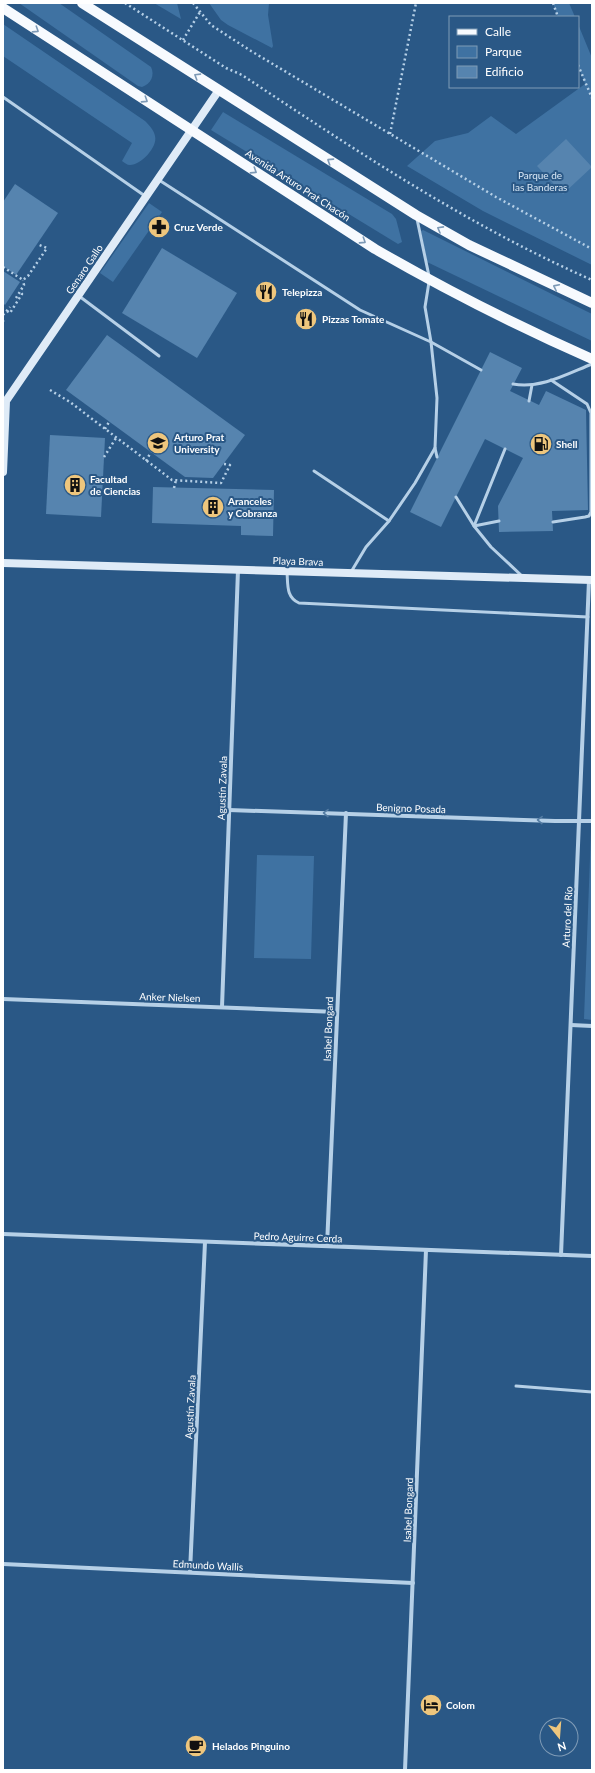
<svg xmlns="http://www.w3.org/2000/svg" width="595" height="1773" font-family="Lato,sans-serif">
  <style>
    .green { fill: #3f72a2 }
    .building { fill: #5684af }
    .lines { fill: none; stroke-linecap: round; stroke-linejoin: round }
    .path { stroke: #b6d0e7; stroke-width: 2.5; stroke-dasharray: 2 3; stroke-linecap: butt }
    .lane { stroke: #b6d0e7; stroke-width: 3 }
    .street { stroke: #b6d0e7; stroke-width: 4 }
    .secondary { stroke: #dfebf7; stroke-width: 8 }
    .primary { stroke: #f7fafe; stroke-width: 10 }
    .oneway { stroke: #7c99b6 }
    .oneway2 { stroke: #547ca3 }
    .labels { text-anchor: middle; dominant-baseline: central; stroke-width: 4; stroke-linejoin: round; paint-order: stroke }
    .park-label { font-size: 10px; fill: #d9e8f6; stroke: #2a5886 }
    .street-label { font-size: 10px; fill: #fff; stroke: #2a5886 }
    .poi-label { font-size: 10px; font-weight: bold; fill: #fff; stroke: #2a5886; text-anchor: start }
  </style>
  <rect width="100%" height="100%" fill="#2a5886"/>
  <g class="green">
    <path d="M19 3H59L151 67C155 75 151 84 142 87L138 86Z"/>
    <path d="M154 3H177L181 19Z"/>
    <path d="M209 3H269L268 15 273 46 272 48 228 25 221 20Z"/>
    <path d="M553 3H569L575 17H558Z"/>
    <path d="M3 24 145 121C149 125 154 130 155 136 158 147 141 165 130 165 127 165 125 163 122 161L132 143 3 56Z"/>
    <path d="M578 24 592 58V265L483 211 407 166 435 141 468 133 491 116 516 134 585 84 578 65Z"/>
    <path d="M223 112 392 214 396 219 402 242 398 244 211 130Z"/>
    <path d="M149 203 162 212 113 282 100 273Z"/>
    <path d="M423 230 592 314V341L427 262 421 231Z"/>
    <path d="M591 831H592V1020L584 1019Z"/>
    <path d="M257 855 314 856 311 959 254 958Z"/>
  </g>
  <g class="building">
    <path d="M566 139 592 167 563 194 537 166Z"/>
    <path d="M15 184 58 213 16 275 3 266V202Z"/>
    <path d="M162 248 237 293 197 358 122 313Z"/>
    <path d="M3 271 20 282 5 305 3 303Z"/>
    <path d="M107 335 245 435 213 478 185 477 66 390Z"/>
    <path d="M490 352 522 368 510 391 539 405 546 391 586 410 588 510 552 511 553 531 499 532 498 506 523 458 485 439 441 527 410 512Z"/>
    <path d="M50 435 105 438 101 517 46 514Z"/>
    <path d="M153 487 274 490 273 536 241 535V526L152 523Z"/>
  </g>
  <g class="lines">
    <g class="path">
      <path d="M125 3 226 68 242 75C355 150 467 225 592 280"/>
      <path d="M193 3 211 25 251 51 496 197 592 249"/>
      <path d="M553 3 558 17"/>
      <path d="M183 40 200 12"/>
      <path d="M578 65 592 98"/>
      <path d="M390 134 416 3"/>
      <path d="M3 267 23 280 28 276 47 248 37 244"/>
      <path d="M16 298 24 285 23 280"/>
      <path d="M7 311 10 313 22 294 20 292"/>
      <path d="M3 315 10 307"/>
      <path d="M3 320V324"/>
      <path d="M50 390 70 402 172 480 221 483 230 465 224 464"/>
      <path d="M105 429 109 422"/>
      <path d="M104 457 116 438"/>
      <path d="M146 461 151 452"/>
      <path d="M174 488 176 480"/>
    </g>
    <g class="lane">
      <path d="M3 97 145 196"/>
      <path d="M159 180 360 310 431 342 481 370"/>
      <path d="M417 219 429 276"/>
      <path d="M429 282 425 307 431 342 437 398 435 448 437 457"/>
      <path d="M79 296 159 356"/>
      <path d="M551 380 587 404 591 413V512L589 516 585 517 553 522"/>
      <path d="M513 384C541 389 567 374 592 364"/>
      <path d="M529 401 532 385"/>
      <path d="M314 471 389 521"/>
      <path d="M456 497 474 526 491 547 522 576"/>
      <path d="M499 521 474 526 505 449"/>
      <path d="M287 572C288 585 286 597 299 603L588 617"/>
      <path d="M351 572 366 547 389 521 415 483 435 448"/>
      <path d="M516 1386 592 1392"/>
    </g>
    <g class="street">
      <path d="M229 810 555 821H592"/>
      <path d="M3 999 337 1012"/>
      <path d="M222 1007 238 570"/>
      <path d="M571 1025 592 1026"/>
      <path d="M3 1234 592 1256"/>
      <path d="M327 1246 346 813"/>
      <path d="M561 1255 589 580"/>
      <path d="M3 1564 413 1583"/>
      <path d="M190 1572 205 1242"/>
      <path d="M405 1770 426 1250"/>
    </g>
    <g class="secondary">
      <path d="M3 472 6 401 219 90"/>
      <path d="M3 563 592 580"/>
    </g>
    <g class="primary">
      <path d="M82 3 416 215 469 245 592 303"/>
      <path d="M3 8 375 249C446 290 517 326 592 359"/>
    </g>
  </g>
  <defs><path id="oneway-chevron" d="M-2-3.5L2.5 0L-2 3.5" fill="none" stroke-width="1.6" stroke-linecap="round" stroke-linejoin="round"/></defs>
  <g class="oneway">
    <use href="#oneway-chevron" transform="translate(36 30) rotate(33)"/>
    <use href="#oneway-chevron" transform="translate(197 76) rotate(-148)"/>
    <use href="#oneway-chevron" transform="translate(145 100) rotate(33)"/>
    <use href="#oneway-chevron" transform="translate(330 161) rotate(-147)"/>
    <use href="#oneway-chevron" transform="translate(254 171) rotate(33)"/>
    <use href="#oneway-chevron" transform="translate(440 229) rotate(-151)"/>
    <use href="#oneway-chevron" transform="translate(363 241) rotate(33)"/>
    <use href="#oneway-chevron" transform="translate(556 287) rotate(-154)"/>
  </g>
  <g class="oneway2">
    <use href="#oneway-chevron" transform="translate(326 813) rotate(-179)"/>
    <use href="#oneway-chevron" transform="translate(540 820) rotate(-178)"/>
  </g>
  <defs>
    <g id="pharmacy-disc" transform="scale(1.15)"><circle r="9.5" fill="#eec67d" stroke="#2a5886"/><path d="M-2-6h4v4h4v4h-4v4h-4v-4h-4v-4h4Z" fill="#111"/></g>
    <g id="restaurant-disc" transform="scale(1.15)"><circle r="9.5" fill="#eec67d" stroke="#2a5886"/><path d="M-5-6h1v4h1v-4h1v4h1v-4h1v5L-1.5 .5V6h-2V.5L-5-1ZM5-6V6H3V1.5H1.5Q1.5-4 5-6Z" fill="#111"/></g>
    <g id="university-disc" transform="scale(1.15)"><circle r="9.5" fill="#eec67d" stroke="#2a5886"/><path d="M0-5L7-2L0 1L-7-2ZM-4 1L0 2.5L4 1V4Q0 6-4 4Z" fill="#111"/></g>
    <g id="fuel-disc" transform="scale(1.15)"><circle r="9.5" fill="#eec67d" stroke="#2a5886"/><path d="M-5.5-6h7V0h2V4h1.3V-2.5L3-4.5l.8-.8L6-3V5H2.5V1h-1V6h-7ZM-4.2-4.7v3.2H.2V-4.7Z" fill="#111"/></g>
    <g id="building-disc" transform="scale(1.15)"><circle r="9.5" fill="#eec67d" stroke="#2a5886"/><path d="M-4-6H4V6H1V3H-1V6H-4ZM-2.5-4.3h1.7v1.8h-1.7ZM.8-4.3h1.7v1.8H.8ZM-2.5-1h1.7V.8h-1.7ZM.8-1h1.7V.8H.8Z" fill="#111"/></g>
    <g id="hotel-disc" transform="scale(1.15)"><circle r="9.5" fill="#eec67d" stroke="#2a5886"/><path d="M-6-4.5h1.5V1H6V5H4.5V3h-9V5H-6ZM-4 0a1.8 1.8 0 1 1 3.6 0ZM.5 0V-2.5h3Q6-2.5 6 0Z" fill="#111"/></g>
    <g id="cafe-disc" transform="scale(1.15)"><circle r="9.5" fill="#eec67d" stroke="#2a5886"/><path d="M-5.5-4.5H6V0H3Q3 3.5 0 3.5H-2.5Q-5.5 3.5-5.5 0ZM3-3.2v2h1.7v-2ZM-6 4.5H4V6H-6Z" fill="#111"/></g>
  </defs>
  <g fill-rule="evenodd">
    <use href="#pharmacy-disc" x="159" y="227"/>
    <use href="#restaurant-disc" x="266" y="292"/>
    <use href="#restaurant-disc" x="306" y="319"/>
    <use href="#university-disc" x="158" y="443"/>
    <use href="#fuel-disc" x="541" y="444"/>
    <use href="#building-disc" x="75" y="485"/>
    <use href="#building-disc" x="213" y="507"/>
    <use href="#hotel-disc" x="431" y="1705"/>
    <use href="#cafe-disc" x="196" y="1746"/>
  </g>
  <g class="labels">
    <g class="park-label">
      <text x="540" y="175">Parque de<tspan x="540" dy="12">las Banderas</tspan></text>
    </g>
    <g class="street-label">
      <text transform="translate(298 185) rotate(33)">Avenida Arturo Prat Chacón</text>
      <text transform="translate(84 269) rotate(-56)">Genaro Gallo</text>
      <text transform="translate(298 561) rotate(2)">Playa Brava</text>
      <text transform="translate(222 788) rotate(-88)">Agustín Zavala</text>
      <text transform="translate(411 808) rotate(2)">Benigno Posada</text>
      <text transform="translate(567 917) rotate(-87)">Arturo del Río</text>
      <text transform="translate(170 997) rotate(2)">Anker Nielsen</text>
      <text transform="translate(328 1029) rotate(-88)">Isabel Bongard</text>
      <text transform="translate(298 1237) rotate(2)">Pedro Aguirre Cerda</text>
      <text transform="translate(190 1407) rotate(-87)">Agustín Zavala</text>
      <text transform="translate(408 1510) rotate(-88)">Isabel Bongard</text>
      <text transform="translate(208 1565) rotate(3)">Edmundo Wallis</text>
    </g>
    <g class="poi-label">
      <text x="174" y="227">Cruz Verde</text>
      <text x="282" y="292">Telepizza</text>
      <text x="322" y="319">Pizzas Tomate</text>
      <text x="174" y="437">Arturo Prat<tspan x="174" dy="12">University</tspan></text>
      <text x="556" y="444">Shell</text>
      <text x="90" y="479">Facultad<tspan x="90" dy="12">de Ciencias</tspan></text>
      <text x="228" y="501">Aranceles<tspan x="228" dy="12">y Cobranza</tspan></text>
      <text x="446" y="1705">Colom</text>
      <text x="212" y="1746">Helados Pinguino</text>
    </g>
  </g>
  <rect width="595" height="1773" fill="none" stroke="#ffffff" stroke-width="8"/>
  <rect x="449" y="16" width="130" height="72" fill="#2a5886" stroke="#7f9bb6"/>
  <rect x="457" y="29" width="20" height="6" fill="#f7fafe" stroke="#7f9bb6"/>
  <text x="485" y="36" font-size="12" fill="#ffffff">Calle</text>
  <rect x="457" y="46" width="20" height="12" fill="#3f72a2" stroke="#7f9bb6"/>
  <text x="485" y="56" font-size="12" fill="#ffffff">Parque</text>
  <rect x="457" y="66" width="20" height="12" fill="#5684af" stroke="#7f9bb6"/>
  <text x="485" y="76" font-size="12" fill="#ffffff">Edificio</text>
  <g transform="translate(559 1737) rotate(163)"><circle r="19" fill="#2a5886" stroke="#7f9bb6"/>
  <path d="M0-3L7 15L0 10L-7 15Z" fill="#eec67d"/>
  <text y="-6" font-size="11" font-weight="bold" text-anchor="middle" fill="#ffffff">N</text>
  </g>
</svg>
